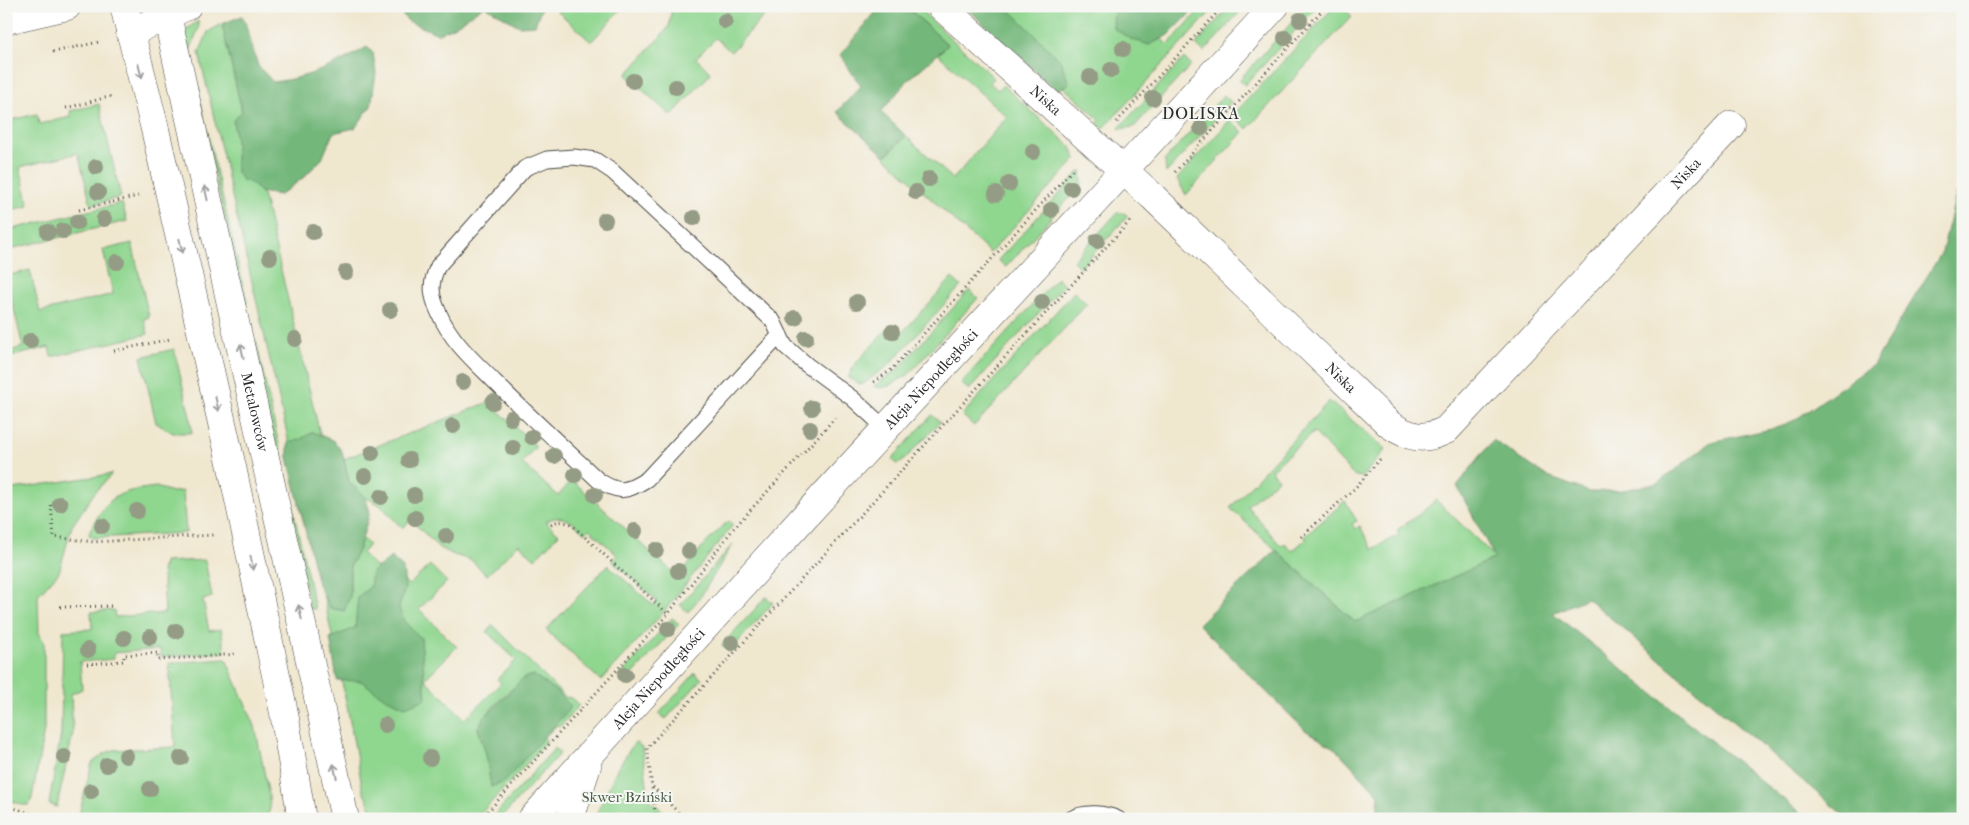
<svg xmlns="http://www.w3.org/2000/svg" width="1969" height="825" font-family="'IM FELL French Canon',serif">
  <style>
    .green { fill: #8fd68f; stroke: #5d805d; fill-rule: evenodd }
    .forest { fill: #73b77a; stroke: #4f7152 }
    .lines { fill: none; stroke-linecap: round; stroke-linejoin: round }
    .service-casing { stroke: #494744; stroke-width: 17 }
    .minor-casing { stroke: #494744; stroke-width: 29 }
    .tertiary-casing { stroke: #494744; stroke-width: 29 }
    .path { stroke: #494744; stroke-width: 3; stroke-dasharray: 1 4; stroke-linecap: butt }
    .service { stroke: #fff; stroke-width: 15 }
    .minor { stroke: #fff; stroke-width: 28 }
    .tertiary { stroke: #fff; stroke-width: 28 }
    .tree { fill: #949c85 }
    .oneway { stroke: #a0a0a0 }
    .labels { text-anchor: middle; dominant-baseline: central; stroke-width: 4; stroke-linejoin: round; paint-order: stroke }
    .street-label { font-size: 15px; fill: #2b2b2b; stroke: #f6f6f2 }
    .park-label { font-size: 15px; fill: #495e49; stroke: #f6f6f2 }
    .neighbourhood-label { font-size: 16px; letter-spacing: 1px; fill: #2b2b2b; stroke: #f6f6f2 }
  </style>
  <rect width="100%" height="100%" fill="#f6f6f2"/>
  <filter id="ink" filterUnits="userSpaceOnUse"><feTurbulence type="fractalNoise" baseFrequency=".02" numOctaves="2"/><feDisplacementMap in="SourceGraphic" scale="10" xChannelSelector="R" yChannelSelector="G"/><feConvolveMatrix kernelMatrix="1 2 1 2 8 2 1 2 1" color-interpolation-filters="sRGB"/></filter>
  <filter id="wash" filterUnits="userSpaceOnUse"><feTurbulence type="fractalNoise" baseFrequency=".0096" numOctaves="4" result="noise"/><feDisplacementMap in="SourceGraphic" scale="20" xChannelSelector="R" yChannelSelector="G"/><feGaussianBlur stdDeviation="1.12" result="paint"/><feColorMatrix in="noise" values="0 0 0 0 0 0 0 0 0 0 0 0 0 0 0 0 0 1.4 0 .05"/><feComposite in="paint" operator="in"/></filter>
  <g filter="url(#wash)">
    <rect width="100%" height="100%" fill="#f0e7cf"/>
    <g class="green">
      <path d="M552 6H624L591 42Z"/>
      <path d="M672 6H773L731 52 716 38 696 58 711 73 671 116 626 75 669 27Z"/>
      <path d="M906 6H916L994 78 990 83 998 90 1003 85 1071 147 1076 159 990 253 885 157 906 136 953 179 1007 117 938 54 948 45Z"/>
      <path d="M973 6H1126L1168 45 1203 6H1216L1103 129 1097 123 1100 120Z"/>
      <path d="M1230 6H1245L1204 52 1196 44Z"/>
      <path d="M1307 6H1318L1245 85 1239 80Z"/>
      <path d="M1335 6H1342L1352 16 1247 129 1233 115Z"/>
      <path d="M198 21 199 27 189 53 247 303 243 304 184 35 187 29Z"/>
      <path d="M222 24 260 192 263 194 328 468 344 611 350 596V566L359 549 362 538 369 545 362 553 378 569 386 562 409 585 430 565 447 582 419 609 457 647 425 679 465 719 501 683 497 679 516 660 487 632 493 625 565 697 571 698 579 705 560 727 557 725 543 738 547 741 476 819H379L372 810 363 791 347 706 310 533 199 53 208 32ZM534 675 564 699 490 780 486 754 478 728C488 709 515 683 534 675Z"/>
      <path d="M1184 58 1191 65 1134 127 1120 129 1119 128Z"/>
      <path d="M1224 95 1231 102 1166 173 1165 160Z"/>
      <path d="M99 104 121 197 91 205 78 153 20 167 29 206 6 211V121L37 114 39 124 71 117 70 111Z"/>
      <path d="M1230 120 1243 132 1186 195 1177 179Z"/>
      <path d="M1081 170 1082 184 1006 267 998 260Z"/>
      <path d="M122 203 127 221 6 250V223L8 230Z"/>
      <path d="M1117 213H1124L1128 216 1080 268 1073 261Z"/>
      <path d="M132 243 149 317 144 319 148 334 51 357 49 347 6 358V352L23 347 6 276 30 270 40 312 113 294 103 250Z"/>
      <path d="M952 278 961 286 890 364 862 385 848 378 854 365 892 324 902 333Z"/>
      <path d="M1057 278 1064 285 969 390 961 383Z"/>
      <path d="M969 290 978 298 908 375 889 386 881 388 874 386 898 369Z"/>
      <path d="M1074 292 1087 304 974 426 962 415Z"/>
      <path d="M256 341 315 609H310L252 342Z"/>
      <path d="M174 349 190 417 192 433H173L156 423 141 357Z"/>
      <path d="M1329 401 1386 449 1362 477 1354 476 1314 432 1271 470 1278 479 1247 506 1281 546 1285 543 1292 551 1306 539 1305 536 1345 501 1357 521 1352 524 1355 529 1360 526 1372 549 1399 535 1397 530 1421 513 1436 500 1496 558 1355 622 1230 508Z"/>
      <path d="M489 402 536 446 522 463 558 496 572 480 678 577 702 547 725 524 729 521 733 525 662 614 601 681 546 630 608 565 653 605 657 601 612 561 617 555 589 529 585 533C574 523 561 511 546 522L559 534 535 559 519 544 487 575 471 560 454 555 438 547 411 520 402 528 380 505 365 497 349 482 344 459Z"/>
      <path d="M932 415 940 422 902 462 897 464 892 459Z"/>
      <path d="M112 474 95 492 72 526 59 572 38 595 39 633 44 642V730L32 798 29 805H22L6 799V490Z"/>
      <path d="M156 487 172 492 183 491 186 533 93 538 89 535C90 529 94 524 97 518 113 491 127 491 156 487Z"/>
      <path d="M733 544 701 596 688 612 680 605Z"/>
      <path d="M205 560 212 597 203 600 209 631 221 629 225 652 161 657 160 649 114 653V659L80 662 82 689 71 694 73 733 57 807 49 804 61 734 63 631 92 629 91 612 114 610 115 617 165 613 162 566H164V562Z"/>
      <path d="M766 597 773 603 729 652 722 645Z"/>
      <path d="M672 618 679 624 626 682 620 676Z"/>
      <path d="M226 659 255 726 269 796 270 809 266 819H80L81 816 79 815 92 763 105 753 114 750 175 747 169 663Z"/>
      <path d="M695 673 702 679 666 719 659 714Z"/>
      <path d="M635 742 642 747 649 799 672 819H594L617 769Z"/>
      <path d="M555 748 560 753 500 819H491Z"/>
    </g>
    <g class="forest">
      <path d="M395 6H484L455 26 438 34 408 21Z"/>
      <path d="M485 6H542L535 25 519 26Z"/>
      <path d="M876 6H906L948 45 907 81 881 112 906 136 885 156 837 112 861 86 840 55 875 13Z"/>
      <path d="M964 6H1010V10L1060 60 1069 83 1057 91Z"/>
      <path d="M1114 6H1197L1169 35 1149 45 1131 39 1113 28Z"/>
      <path d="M242 16 245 22 258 66 273 82C309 78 336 65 367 47L373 53 376 73 371 106 355 128 333 133 322 159 303 178 280 195 260 192 251 183 242 180 236 171V143L233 120 242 111 222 24Z"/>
      <path d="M1963 183V819H1848L1587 598 1553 613 1808 819H1377L1379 795 1337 750 1305 730 1198 624 1276 550 1355 622 1495 558 1457 486 1493 440 1548 477 1590 492 1624 490 1658 483 1711 442 1776 428 1795 420 1873 365 1942 252 1956 195Z"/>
      <path d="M313 432 334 441 342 452 349 482 365 497 370 512 359 549 350 566V596L344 611 330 608 318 584 288 457V443L301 439Z"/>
      <path d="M391 557 403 568 405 588 399 608 404 621 421 638 426 699 405 707 385 698 361 681 337 680 330 638 355 628 358 597 370 587 372 572Z"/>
      <path d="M534 675 560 694 571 707 504 782 491 787 486 754 478 728 483 719 521 680 526 677Z"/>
    </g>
  </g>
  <g filter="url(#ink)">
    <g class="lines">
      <g class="service-casing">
        <g id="service">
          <path d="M780 335 647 479C627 492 619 494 598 480 563 447 528 415 494 381 473 360 451 341 439 313 431 296 429 284 438 266L525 168 547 159 574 157 595 160 613 172 773 321 785 346 807 365 852 398 886 429"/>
          <path d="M1071 819C1084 811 1105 813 1118 819"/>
        </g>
      </g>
      <g class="minor-casing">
        <g id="minor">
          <path id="s1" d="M941 6 1152 196 1389 424C1409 438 1424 441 1446 430L1731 125"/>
          <path d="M6 20 67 6"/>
          <path d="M130 33 187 6"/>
        </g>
      </g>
      <g class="tertiary-casing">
        <g id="tertiary">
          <path d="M124 6 154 125 232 467 284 713 302 819"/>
          <path id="s2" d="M165 6 345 819"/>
          <path id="s3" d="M532 819 805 516 1275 6"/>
          <path d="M570 819 587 766"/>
        </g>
      </g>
      <g class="path">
        <path d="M53 52 99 42"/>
        <path d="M66 108 112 96"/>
        <path d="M1117 122 1223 6"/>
        <path d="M1175 172 1326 6"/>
        <path d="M79 210 138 196"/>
        <path d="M114 351 170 339"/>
        <path d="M874 382 891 370 1073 169"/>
        <path d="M51 505 54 537 94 542 213 535"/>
        <path d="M551 524C558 520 564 522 571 524L668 614"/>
        <path d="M1301 537 1355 488 1381 458"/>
        <path d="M60 607 114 606"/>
        <path d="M87 664 124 661V655L158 653V660L238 654"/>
        <path d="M653 787 685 819"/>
        <path d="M6 805 46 819"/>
        <path d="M481 819 668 614 734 528 835 418"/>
        <path d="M656 819 647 748 1130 221"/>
      </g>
      <use href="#service" class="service"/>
      <use href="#minor" class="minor"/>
      <use href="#tertiary" class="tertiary"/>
    </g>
    <g class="tree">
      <circle cx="1300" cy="20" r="8"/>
      <circle cx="725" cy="21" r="8"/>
      <circle cx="1285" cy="38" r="8"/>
      <circle cx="1123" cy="49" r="8"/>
      <circle cx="1111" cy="70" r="8"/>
      <circle cx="1090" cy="77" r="8"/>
      <circle cx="633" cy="81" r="8"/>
      <circle cx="676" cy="87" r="8"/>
      <circle cx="1153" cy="98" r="8"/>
      <circle cx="1201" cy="128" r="8"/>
      <circle cx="1033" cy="152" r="8"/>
      <circle cx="96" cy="167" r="8"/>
      <circle cx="929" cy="179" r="8"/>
      <circle cx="1009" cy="184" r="8"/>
      <circle cx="1071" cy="188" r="8"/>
      <circle cx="98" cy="192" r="8"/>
      <circle cx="916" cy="192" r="8"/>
      <circle cx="996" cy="194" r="8"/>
      <circle cx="1051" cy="210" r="8"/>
      <circle cx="694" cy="218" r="8"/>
      <circle cx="104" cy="219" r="8"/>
      <circle cx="605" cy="220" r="8"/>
      <circle cx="77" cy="222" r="8"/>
      <circle cx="63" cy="231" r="8"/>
      <circle cx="48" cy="232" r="8"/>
      <circle cx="313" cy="232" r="8"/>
      <circle cx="1097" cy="241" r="8"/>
      <circle cx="270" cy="257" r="8"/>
      <circle cx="117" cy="262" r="8"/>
      <circle cx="346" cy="272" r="8"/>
      <circle cx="857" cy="302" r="8"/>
      <circle cx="1042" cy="302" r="8"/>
      <circle cx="390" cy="310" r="8"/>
      <circle cx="795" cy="318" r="8"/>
      <circle cx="892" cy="332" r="8"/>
      <circle cx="806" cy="338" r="8"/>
      <circle cx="295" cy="339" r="8"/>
      <circle cx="30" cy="341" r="8"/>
      <circle cx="463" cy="382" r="8"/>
      <circle cx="493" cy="402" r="8"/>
      <circle cx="812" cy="408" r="8"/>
      <circle cx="511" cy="418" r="8"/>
      <circle cx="453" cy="426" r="8"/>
      <circle cx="810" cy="429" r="8"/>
      <circle cx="532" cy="437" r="8"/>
      <circle cx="513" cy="448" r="8"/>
      <circle cx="372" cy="453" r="8"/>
      <circle cx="554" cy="456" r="8"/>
      <circle cx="409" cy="460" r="8"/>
      <circle cx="575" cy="475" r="8"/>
      <circle cx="365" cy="476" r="8"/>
      <circle cx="414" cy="495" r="8"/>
      <circle cx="595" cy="495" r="8"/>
      <circle cx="381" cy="497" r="8"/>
      <circle cx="60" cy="504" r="8"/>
      <circle cx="137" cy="511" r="8"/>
      <circle cx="415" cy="518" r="8"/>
      <circle cx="102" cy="526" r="8"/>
      <circle cx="635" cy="531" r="8"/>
      <circle cx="446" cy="536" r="8"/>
      <circle cx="656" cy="550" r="8"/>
      <circle cx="689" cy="551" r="8"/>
      <circle cx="678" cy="571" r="8"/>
      <circle cx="668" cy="629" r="8"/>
      <circle cx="176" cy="631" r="8"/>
      <circle cx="150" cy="637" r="8"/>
      <circle cx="124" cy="638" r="8"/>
      <circle cx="732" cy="643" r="8"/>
      <circle cx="88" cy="650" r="8"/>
      <circle cx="625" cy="675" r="8"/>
      <circle cx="385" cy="725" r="8"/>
      <circle cx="126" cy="756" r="8"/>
      <circle cx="64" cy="757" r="8"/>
      <circle cx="181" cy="758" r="8"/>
      <circle cx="430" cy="758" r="8"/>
      <circle cx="107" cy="765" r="8"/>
      <circle cx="150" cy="789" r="8"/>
      <circle cx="91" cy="791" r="8"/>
    </g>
    <defs><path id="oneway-shaft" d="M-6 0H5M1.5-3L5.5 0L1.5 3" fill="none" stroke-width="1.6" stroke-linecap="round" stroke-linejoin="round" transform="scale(1.25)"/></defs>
    <g class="oneway">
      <use href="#oneway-shaft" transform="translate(140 71) rotate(76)"/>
      <use href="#oneway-shaft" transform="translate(206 193) rotate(-102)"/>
      <use href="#oneway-shaft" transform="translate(181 246) rotate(77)"/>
      <use href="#oneway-shaft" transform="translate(242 351) rotate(-103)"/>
      <use href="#oneway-shaft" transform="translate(217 404) rotate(77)"/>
      <use href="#oneway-shaft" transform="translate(252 563) rotate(78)"/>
      <use href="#oneway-shaft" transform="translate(300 612) rotate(-103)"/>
      <use href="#oneway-shaft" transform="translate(335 771) rotate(-103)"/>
    </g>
  </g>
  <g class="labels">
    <g class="street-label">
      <text stroke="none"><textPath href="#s1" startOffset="141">Niska</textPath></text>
      <text stroke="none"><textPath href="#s1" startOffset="1025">Niska</textPath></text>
      <text stroke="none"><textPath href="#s1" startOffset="546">Niska</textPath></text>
      <text stroke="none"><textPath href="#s3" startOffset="594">Aleja Niepodległości</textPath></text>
      <text stroke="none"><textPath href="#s2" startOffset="416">Metalowców</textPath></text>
      <text stroke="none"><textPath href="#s3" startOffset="189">Aleja Niepodległości</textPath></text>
    </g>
    <g class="park-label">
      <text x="627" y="797">Skwer Bziński</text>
    </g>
    <g class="neighbourhood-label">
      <text x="1201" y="113">DOLISKA</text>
    </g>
  </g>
  <rect width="1969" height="825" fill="none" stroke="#f6f6f2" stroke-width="25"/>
</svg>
